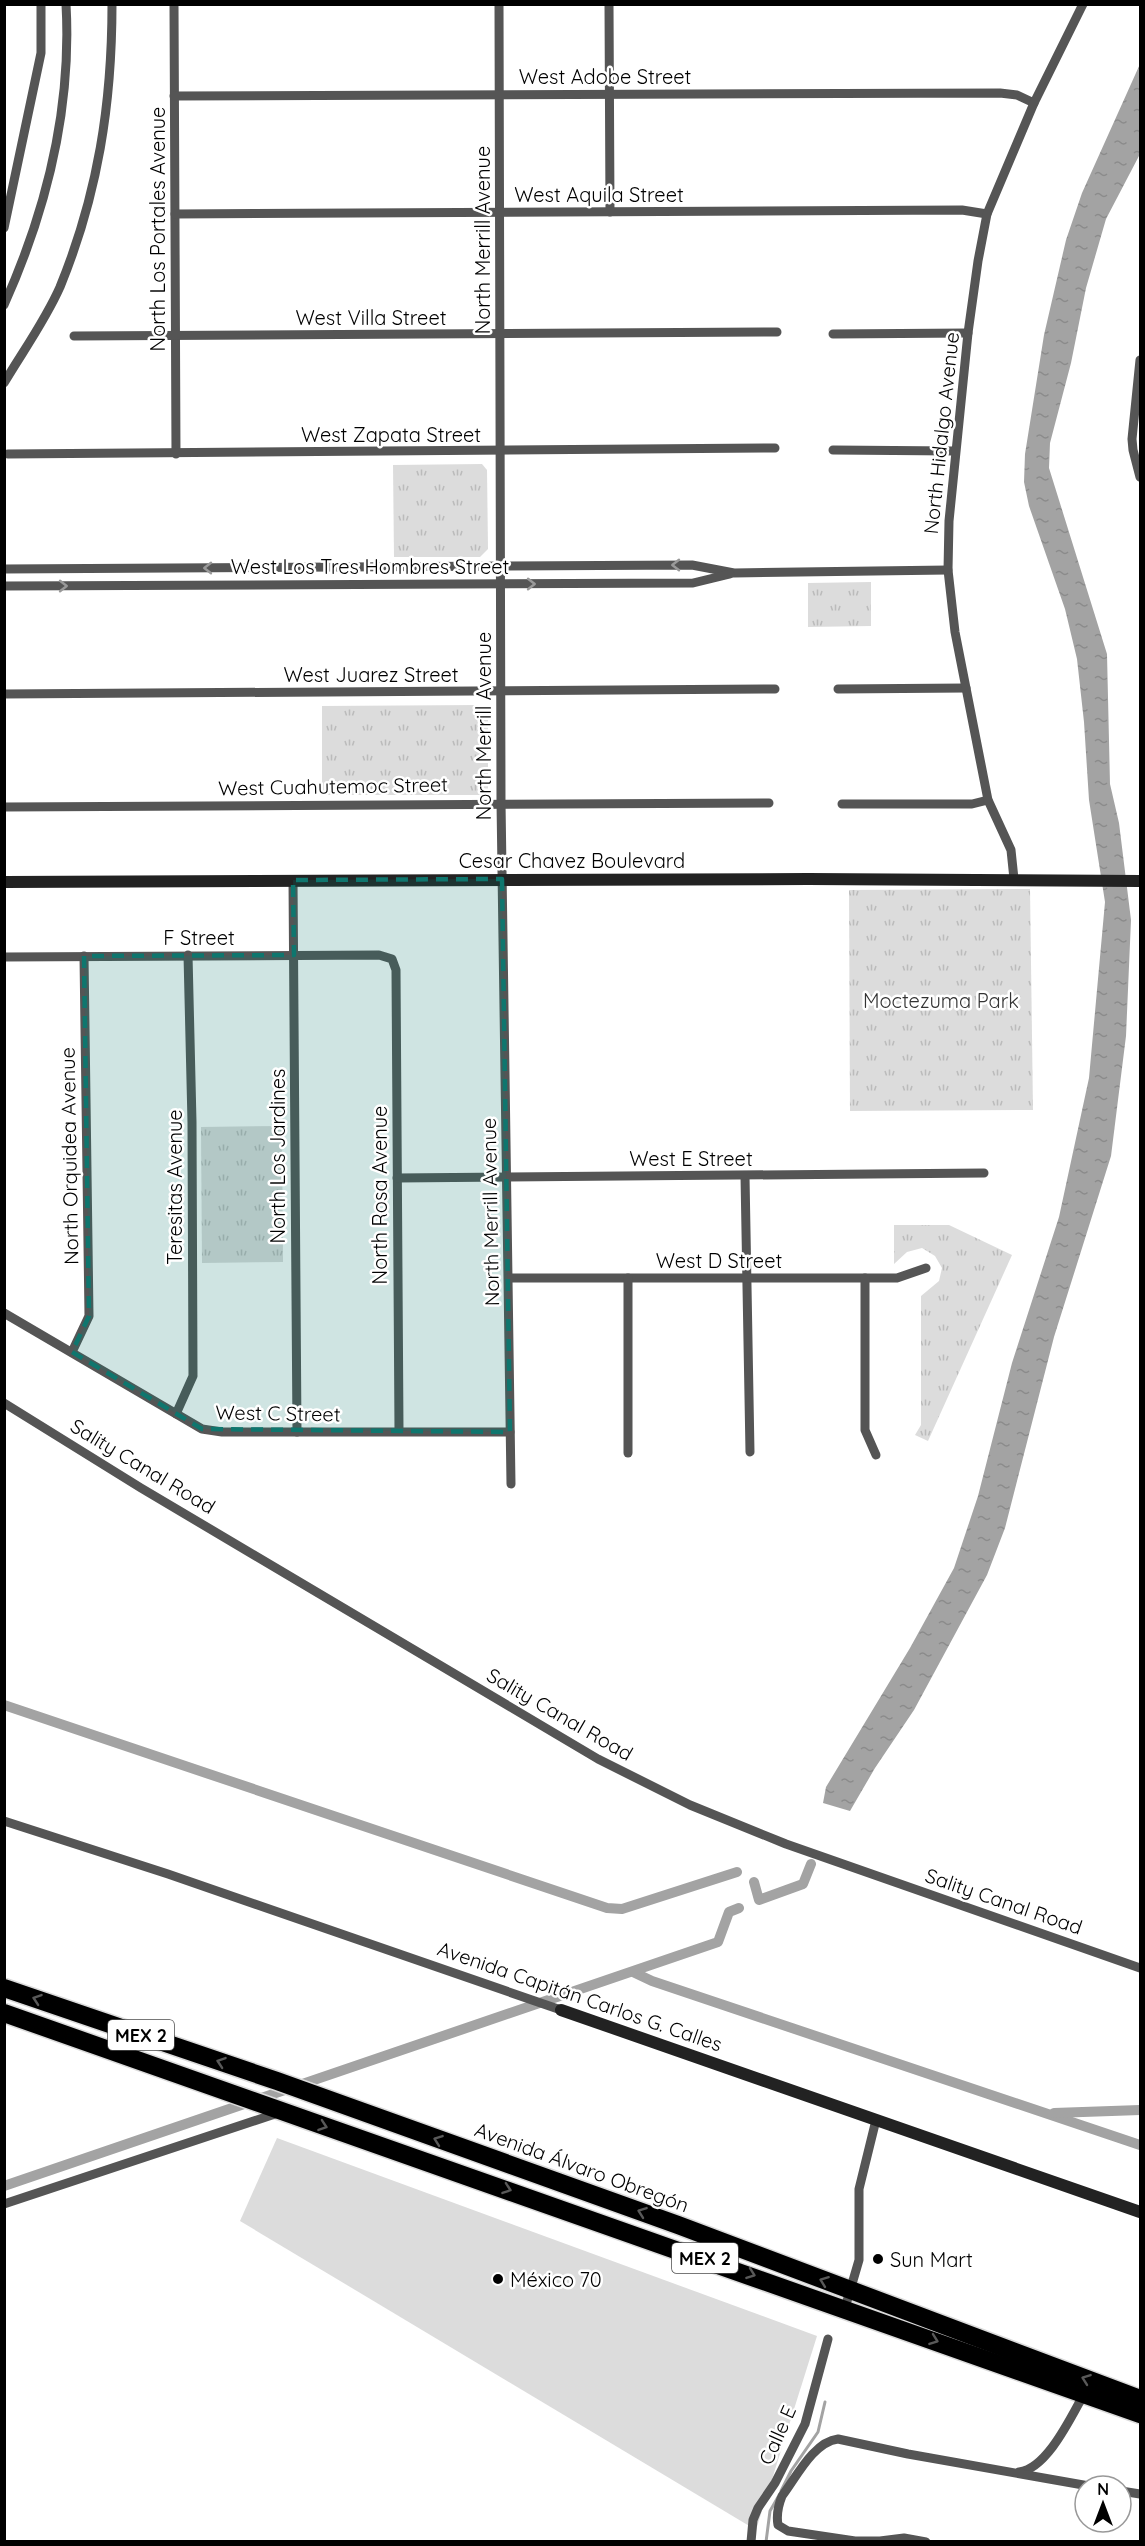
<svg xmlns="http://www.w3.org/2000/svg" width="1145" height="2546" font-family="Quicksand,sans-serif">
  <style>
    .grass { fill: #dcdcdc }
    .park { fill: url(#park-tufts) }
    .water { fill: url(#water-ripples) }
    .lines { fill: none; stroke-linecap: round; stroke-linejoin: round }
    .stream { stroke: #a3a3a3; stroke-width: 3 }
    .canal { stroke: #a3a3a3; stroke-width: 10 }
    .highway-casing { stroke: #dbdbdb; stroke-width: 21 }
    .street { stroke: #555; stroke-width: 9 }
    .secondary { stroke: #222; stroke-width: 12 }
    .highway { stroke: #000; stroke-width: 18 }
    .oneway { stroke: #999 }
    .oneway2 { stroke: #595959 }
    .marked { fill: #0f766e; fill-opacity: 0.2; stroke: #0f766e; stroke-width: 4.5; stroke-dasharray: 12 8; stroke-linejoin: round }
    .poi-dot { fill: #000; stroke: #fff; stroke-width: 2 }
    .labels { text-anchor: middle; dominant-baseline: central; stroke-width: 5; stroke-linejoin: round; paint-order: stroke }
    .shield { fill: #fff; stroke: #4c4c4c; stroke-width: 1.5 }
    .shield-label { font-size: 18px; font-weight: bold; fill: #000 }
    .street-label { font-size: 20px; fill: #000; stroke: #fff }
    .park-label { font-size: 20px; fill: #333; stroke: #fff }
    .poi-label { font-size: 20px; fill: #000; stroke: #fff; text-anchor: start }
  </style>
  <defs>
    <pattern id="park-tufts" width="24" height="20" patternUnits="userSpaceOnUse" patternTransform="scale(1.5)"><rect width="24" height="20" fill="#dcdcdc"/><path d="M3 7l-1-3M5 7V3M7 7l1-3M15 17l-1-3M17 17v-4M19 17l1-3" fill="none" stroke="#bbb"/></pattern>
    <pattern id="water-ripples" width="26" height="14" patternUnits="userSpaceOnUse" patternTransform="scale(1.5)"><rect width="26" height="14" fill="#a3a3a3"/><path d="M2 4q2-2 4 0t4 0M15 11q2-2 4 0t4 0" fill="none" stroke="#8b8b8b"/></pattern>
  </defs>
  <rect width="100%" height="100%" fill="#fff"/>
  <path class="grass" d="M277 2138 817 2336 756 2530 240 2221Z"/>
  <g class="park">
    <path d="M482 464 487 470 488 549 480 557H394L393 465Z"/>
    <path d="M871 582V626L808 627V583Z"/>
    <path d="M479 705 488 714V789L480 795H322V706Z"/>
    <path d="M1030 889 1033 1110 850 1111 849 890Z"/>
    <path d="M282 1126 283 1262 202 1263 201 1127Z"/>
    <path d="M894 1225H949L1012 1255 928 1441 915 1435 921 1425V1296L939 1281 942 1268 935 1256 922 1248 907 1252 894 1264Z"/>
  </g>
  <path class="water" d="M1140 64V154L1106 219 1086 288 1071 363 1050 443 1049 468 1107 654 1110 784 1119 823 1131 920 1126 1036 1111 1156 1054 1337 1005 1528 987 1575 914 1710 875 1768 850 1811 823 1803 826 1787 910 1648 954 1568 978 1496 1012 1363 1059 1217 1089 1078 1105 902 1089 800 1084 722 1077 659 1065 609 1029 506 1024 482 1025 454 1044 335 1066 240 1082 193Z"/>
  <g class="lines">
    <g class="stream">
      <path d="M781 2491 791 2471 818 2432 825 2402"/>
      <path d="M766 2542 770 2511 778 2497"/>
    </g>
    <g class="canal">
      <path d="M4 1705 607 1908 622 1909 737 1872"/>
      <path d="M754 1882 759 1900 803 1884 811 1864"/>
      <path d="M633 1972 652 1981 1140 2145"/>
      <path d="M1054 2113 1140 2110"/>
      <path d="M4 2186 718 1942 729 1912 739 1908"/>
    </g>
    <g class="highway-casing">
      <g id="highway">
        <path d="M4 1988 277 2081 678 2225 1140 2399"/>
        <path d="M4 2013 1140 2414"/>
      </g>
    </g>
    <g class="street">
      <path d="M174 4 176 454"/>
      <path d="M499 4 501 802 511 1484"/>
      <path d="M609 4 610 212"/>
      <path d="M174 96 1000 93 1017 95 1034 103"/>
      <path d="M175 214 962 210 987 214"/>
      <path d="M4 228 41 53V4"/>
      <path d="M4 305C47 209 72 110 66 4"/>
      <path d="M833 334 968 333"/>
      <path d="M74 336 777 332"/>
      <path d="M1140 360 1132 439 1133 450 1140 477"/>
      <path d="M4 383C23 351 45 321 60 287 98 194 112 104 112 4"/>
      <path d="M833 450 954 451"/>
      <path d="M8 454 775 448"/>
      <path d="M4 569 692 565 734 573 948 570"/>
      <path d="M4 586 693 583 730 574"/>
      <path d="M838 689 966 688"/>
      <path d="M4 694 775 689"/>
      <path d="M842 804H972L988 800"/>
      <path d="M4 807 769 803"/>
      <path d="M1014 879 1011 850 988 800 955 632 948 570 949 521 968 333 978 261 987 214 1034 103 1083 4"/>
      <path d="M293 880 297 1432"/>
      <path d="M4 957 379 955 392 959 396 970 399 1431"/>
      <path d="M745 1176 750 1452"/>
      <path d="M397 1178 984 1173"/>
      <path d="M509 1278H897L926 1268"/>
      <path d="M628 1278V1453"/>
      <path d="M865 1278V1430L876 1455"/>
      <path d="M4 1313 202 1429 222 1432H510"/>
      <path d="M72 1352 89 1316 84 956"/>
      <path d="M4 1403 141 1488 598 1759 690 1805 786 1844 1140 1968"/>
      <path d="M176 1414 193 1376 192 1122 188 955"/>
      <path d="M4 1821 168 1874 561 2010"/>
      <path d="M4 2204 278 2113"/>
      <path d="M845 2308 859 2260V2189L876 2120"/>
      <path d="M1019 2472C1047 2469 1071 2417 1084 2394"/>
      <path d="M1121 2491 1140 2494"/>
      <path d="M751 2542 753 2520 758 2508 775 2483 805 2424 828 2339"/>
      <path d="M926 2542 904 2538 880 2541H855L788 2531 778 2525C776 2514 778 2506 782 2496 796 2478 813 2442 838 2439L908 2454 1089 2486"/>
    </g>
    <g class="secondary">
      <path d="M4 882 808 879 1140 881"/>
      <path d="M561 2010 1140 2212"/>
    </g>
    <use href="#highway" class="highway"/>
  </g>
  <defs><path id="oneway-chevron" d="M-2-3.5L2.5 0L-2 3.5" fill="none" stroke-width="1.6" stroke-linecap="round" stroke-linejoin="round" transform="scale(1.5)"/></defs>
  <g class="oneway">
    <use href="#oneway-chevron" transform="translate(676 565) rotate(180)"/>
    <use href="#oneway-chevron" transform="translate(208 568) rotate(180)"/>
    <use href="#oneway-chevron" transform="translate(531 584)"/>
    <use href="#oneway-chevron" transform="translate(63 586)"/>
  </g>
  <g class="oneway2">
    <use href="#oneway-chevron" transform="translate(37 1999) rotate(-161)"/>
    <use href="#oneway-chevron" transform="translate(221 2062) rotate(-161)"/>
    <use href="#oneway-chevron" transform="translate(323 2126) rotate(19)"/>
    <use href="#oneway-chevron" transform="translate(438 2140) rotate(-160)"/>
    <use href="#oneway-chevron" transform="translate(507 2189) rotate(19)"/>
    <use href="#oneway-chevron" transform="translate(642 2212) rotate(-160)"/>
    <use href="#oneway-chevron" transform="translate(751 2274) rotate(20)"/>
    <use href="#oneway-chevron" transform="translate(824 2281) rotate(-159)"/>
    <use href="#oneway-chevron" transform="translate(934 2340) rotate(20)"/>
    <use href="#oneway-chevron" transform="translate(1086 2379) rotate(-160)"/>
  </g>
  <path class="marked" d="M502 879 510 1432 202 1429 72 1352 89 1316 84 956 294 955 293 880Z"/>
  <g class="poi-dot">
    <circle cx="878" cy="2259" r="6"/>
    <circle cx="498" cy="2279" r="6"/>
  </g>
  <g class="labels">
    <g class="shield">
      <rect x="108" y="2020" width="66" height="30" rx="4.5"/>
      <rect x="672" y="2243" width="66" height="30" rx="4.5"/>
    </g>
    <g class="shield-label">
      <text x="141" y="2035">MEX 2</text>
      <text x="705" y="2258">MEX 2</text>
    </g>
    <g class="street-label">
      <text x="605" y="76">West Adobe Street</text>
      <text x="599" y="194">West Aquila Street</text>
      <text transform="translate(157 229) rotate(-90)">North Los Portales Avenue</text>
      <text transform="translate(482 240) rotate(-90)">North Merrill Avenue</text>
      <text x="371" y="317">West Villa Street</text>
      <text transform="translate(941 433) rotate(-84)">North Hidalgo Avenue</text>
      <text x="391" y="434">West Zapata Street</text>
      <text x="370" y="566">West Los Tres Hombres Street</text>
      <text x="371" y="674">West Juarez Street</text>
      <text transform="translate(483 726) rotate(-90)">North Merrill Avenue</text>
      <text transform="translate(333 786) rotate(-1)">West Cuahutemoc Street</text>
      <text x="572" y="860">Cesar Chavez Boulevard</text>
      <text x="199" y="937">F Street</text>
      <text transform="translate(69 1156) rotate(-91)">North Orquidea Avenue</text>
      <text transform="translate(277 1156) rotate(-90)">North Los Jardines</text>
      <text x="691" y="1158">West E Street</text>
      <text transform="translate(174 1187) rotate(-90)">Teresitas Avenue</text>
      <text transform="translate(379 1195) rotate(-90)">North Rosa Avenue</text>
      <text transform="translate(490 1212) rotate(-91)">North Merrill Avenue</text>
      <text x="719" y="1260">West D Street</text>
      <text transform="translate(278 1413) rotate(1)">West C Street</text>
      <text transform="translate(143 1466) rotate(31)">Sality Canal Road</text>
      <text transform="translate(560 1714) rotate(30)">Sality Canal Road</text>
      <text transform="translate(1004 1901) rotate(19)">Sality Canal Road</text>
      <text transform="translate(580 1996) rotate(19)">Avenida Capitán Carlos G. Calles</text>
      <text transform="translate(582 2167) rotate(20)">Avenida Álvaro Obregón</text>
      <text transform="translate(777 2435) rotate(-66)">Calle E</text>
    </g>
    <g class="park-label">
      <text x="941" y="1000">Moctezuma Park</text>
    </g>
    <g class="poi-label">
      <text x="890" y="2259">Sun Mart</text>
      <text x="510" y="2279">México 70</text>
    </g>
  </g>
  <rect width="1145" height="2546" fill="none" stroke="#000000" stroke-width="12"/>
  <g transform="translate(1103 2504)"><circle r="28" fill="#ffffff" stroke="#999999" stroke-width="1.5"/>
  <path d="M0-4.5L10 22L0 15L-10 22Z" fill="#000000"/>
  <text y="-9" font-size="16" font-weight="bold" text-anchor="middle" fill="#000000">N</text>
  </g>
</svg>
